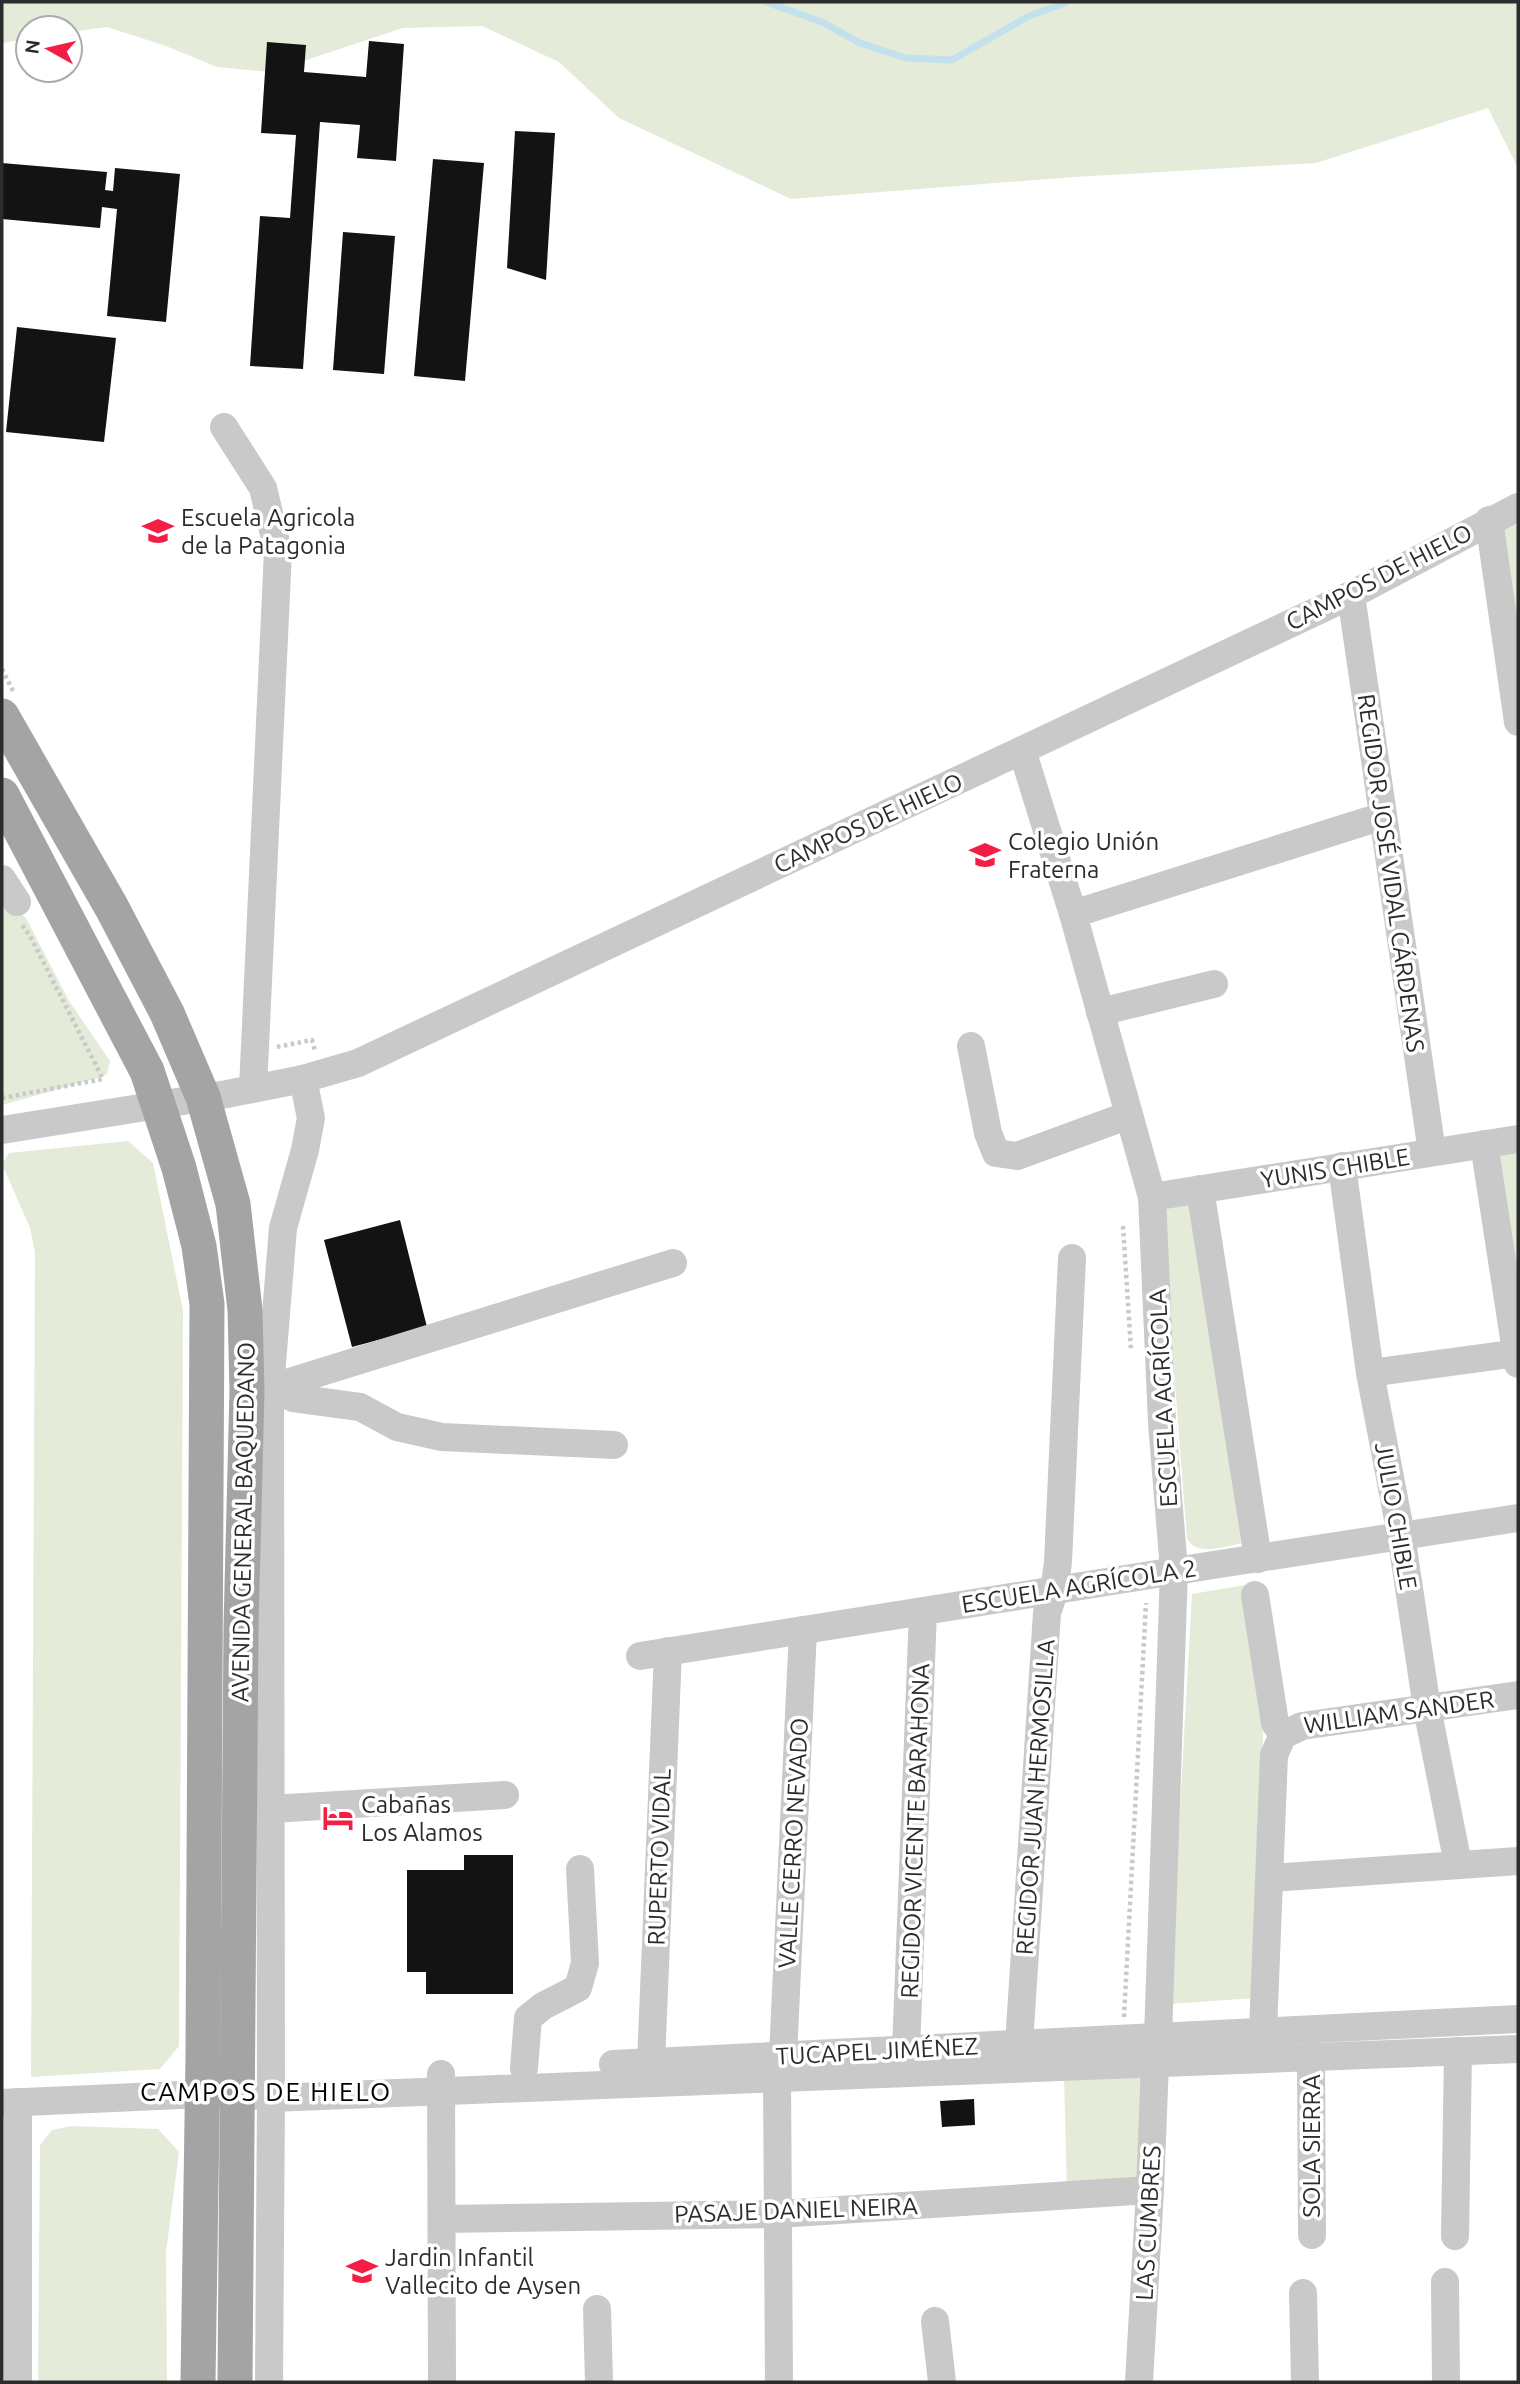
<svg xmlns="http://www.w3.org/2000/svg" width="1520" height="2384" font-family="Ubuntu,sans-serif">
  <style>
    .green { fill: #e4ebd8 }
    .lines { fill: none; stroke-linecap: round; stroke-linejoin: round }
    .stream { stroke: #c2e1ed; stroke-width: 7 }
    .building { fill: #131313 }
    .path { stroke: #c9c9c9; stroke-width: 4.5; stroke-dasharray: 3.5 3.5; stroke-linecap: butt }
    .minor { stroke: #c9c9c9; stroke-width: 28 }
    .major { stroke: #a4a4a4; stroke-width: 35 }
    .labels { text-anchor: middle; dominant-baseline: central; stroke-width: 7; stroke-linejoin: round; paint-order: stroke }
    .poi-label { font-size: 24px; fill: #2c2c2c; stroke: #fff; text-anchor: start }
    .street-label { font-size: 24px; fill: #2c2c2c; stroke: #fff }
    .neighbourhood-label { font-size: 26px; letter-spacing: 2px; fill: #000; stroke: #fff }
  </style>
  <rect width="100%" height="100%" fill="#fff"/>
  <g class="green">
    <path d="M2 2H1518V168L1488 108 1316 163 1074 177 791 199 619 118 559 62 482 26 403 28 270 72 217 67 166 46 107 27 70 32V28H28V39L2 43Z"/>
    <path d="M1518 517V640L1501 525Z"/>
    <path d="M2 898 26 918 69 1001 110 1061 107 1074 98 1078 2 1105Z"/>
    <path d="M128 1141 153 1163 183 1311 179 2046 160 2069 31 2077 35 1252 30 1228 2 1164 9 1153Z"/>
    <path d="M1518 1150V1327L1493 1156Z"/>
    <path d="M1187 1205 1191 1207 1241 1543C1225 1547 1195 1557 1187 1538L1162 1220 1167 1208Z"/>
    <path d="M1245 1585 1264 1698 1256 1998 1169 2004 1192 1594Z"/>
    <path d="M1147 2070 1145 2186 1067 2194 1064 2074Z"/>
    <path d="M71 2126 158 2129 179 2152 166 2252 167 2382H38L40 2145 52 2130Z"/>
  </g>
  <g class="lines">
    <path class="stream" d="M766 2 822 22 860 43 906 58 952 60 1027 17 1067 2"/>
  </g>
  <g class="building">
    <path d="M369 41 404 44 396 161 357 158 360 125 320 122 303 369 250 366 260 216 290 218 296 135 261 133 267 42 306 45 304 72 366 77Z"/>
    <path d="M515 131 555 133 546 280 507 268Z"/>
    <path d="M433 159 484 163 465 381 414 376Z"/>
    <path d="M2 163 107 172 105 190 113 191 115 168 180 174 166 322 107 316 117 209 102 207 100 228 2 219Z"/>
    <path d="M343 232 395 236 384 374 333 370Z"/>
    <path d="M17 327 116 338 104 442 6 432Z"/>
    <path d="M400 1220 427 1327 352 1347 324 1240Z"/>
    <path d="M464 1855H513V1994H426V1972H407V1870H464Z"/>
    <path d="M974 2099 975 2125 942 2127 940 2101Z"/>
  </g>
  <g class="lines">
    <g class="path">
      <path d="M2 669 13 691"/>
      <path d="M277 1047 312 1040 315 1051"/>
      <path d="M2 1098 103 1079 30 936 22 925"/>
      <path d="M1123 1226 1131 1350"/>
      <path d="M1124 2017 1146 1603"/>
    </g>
    <g class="minor">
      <path d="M224 427 263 488 278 551 253 1089"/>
      <path d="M1489 520 1518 722"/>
      <path d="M1351 595 1432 1152"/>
      <path d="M1022 750 1073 914 1152 1197 1162 1423 1174 1570 1158 2037 1155 2063 1150 2190 1139 2382"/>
      <path d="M2 879 17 902"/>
      <path d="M1073 914 1383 816"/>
      <path d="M1100 1012 1214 984"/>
      <path d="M971 1046 988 1133 996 1153 1017 1156 1129 1115"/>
      <path d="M2 1130 227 1094 303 1079 358 1063 1351 595 1518 507"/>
      <path d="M1484 1144 1518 1364"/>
      <path d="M1342 1166 1370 1373 1401 1535 1427 1708 1458 1864"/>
      <path d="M1200 1189 1258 1559"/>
      <path d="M1152 1197 1518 1139"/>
      <path d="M1370 1373 1518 1353"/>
      <path d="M270 1388 673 1263"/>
      <path d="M270 1388 293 1398 360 1407 397 1427 442 1437 614 1445"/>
      <path d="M1255 1595 1275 1723 1283 1735"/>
      <path d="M640 1656C933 1610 1225 1562 1518 1518"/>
      <path d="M271 1809 505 1795"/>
      <path d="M1270 1878 1518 1861"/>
      <path d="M1263 2032 1274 1755 1283 1735 1302 1726 1518 1695"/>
      <path d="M1019 2044 1047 1613 1054 1592 1058 1562 1072 1258"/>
      <path d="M906 2050 923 1611"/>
      <path d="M783 2056 803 1630"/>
      <path d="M1311 2057 1312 2235"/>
      <path d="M651 2063 668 1651"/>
      <path d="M613 2064 1518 2019"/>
      <path d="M524 2068 528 2018 543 2006 578 1988 585 1963 580 1869"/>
      <path d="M441 2074 442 2382"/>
      <path d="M777 2078 779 2382"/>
      <path d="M2 2103 203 2094 239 2093 271 2098 1518 2049"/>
      <path d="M442 2219 778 2214 1150 2190"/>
      <path d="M1455 2236 1458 2051"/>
      <path d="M1445 2282 1446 2382"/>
      <path d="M1303 2293 1305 2382"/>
      <path d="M597 2309 599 2382"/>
      <path d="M935 2321 942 2382"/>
      <path d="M18 2382V2102"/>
      <path d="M269 2382 271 2098 270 1388 283 1228 305 1150 311 1118 303 1079"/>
    </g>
    <g class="major">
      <path d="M2 716 112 908 167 1013 203 1097 233 1204 245 1310 247 1390 241 1627 235 2382"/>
      <path d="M2 795 147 1071 179 1168 199 1246 207 1304 203 2056 198 2382"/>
    </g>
  </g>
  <defs>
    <g id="school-bare" transform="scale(2.415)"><path d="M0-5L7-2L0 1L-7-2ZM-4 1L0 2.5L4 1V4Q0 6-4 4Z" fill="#f31e45" stroke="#fff" stroke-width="2.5" paint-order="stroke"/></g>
    <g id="hotel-bare" transform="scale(2.415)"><path d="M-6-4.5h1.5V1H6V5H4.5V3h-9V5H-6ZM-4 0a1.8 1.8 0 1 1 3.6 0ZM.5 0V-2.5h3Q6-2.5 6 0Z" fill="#f31e45" stroke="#fff" stroke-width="2.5" paint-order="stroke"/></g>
  </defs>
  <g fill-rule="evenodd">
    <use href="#school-bare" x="158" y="531"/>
    <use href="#school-bare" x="985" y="855"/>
    <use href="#hotel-bare" x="338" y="1818"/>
    <use href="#school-bare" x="362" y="2271"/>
  </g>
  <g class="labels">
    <g class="poi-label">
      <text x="181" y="517">Escuela Agricola<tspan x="181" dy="28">de la Patagonia</tspan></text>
      <text x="1008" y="841">Colegio Unión<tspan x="1008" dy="28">Fraterna</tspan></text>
      <text x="361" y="1804">Cabañas<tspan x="361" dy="28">Los Alamos</tspan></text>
      <text x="385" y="2257">Jardin Infantil<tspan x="385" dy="28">Vallecito de Aysen</tspan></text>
    </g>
    <g class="street-label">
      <text transform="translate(1379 577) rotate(-27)">CAMPOS DE HIELO</text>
      <text transform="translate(868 823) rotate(-25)">CAMPOS DE HIELO</text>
      <text transform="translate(1391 873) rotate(82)">REGIDOR JOSÉ VIDAL CÁRDENAS</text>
      <text transform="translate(1335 1168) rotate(-9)">YUNIS CHIBLE</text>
      <text transform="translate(1163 1398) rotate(-93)">ESCUELA AGRÍCOLA</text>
      <text transform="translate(1396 1516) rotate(80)">JULIO CHIBLE</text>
      <text transform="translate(243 1522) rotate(-89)">AVENIDA GENERAL BAQUEDANO</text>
      <text transform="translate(1079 1586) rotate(-9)">ESCUELA AGRÍCOLA 2</text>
      <text transform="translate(1399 1712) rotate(-8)">WILLIAM SANDER</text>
      <text transform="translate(1035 1797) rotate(-86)">REGIDOR JUAN HERMOSILLA</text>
      <text transform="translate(915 1831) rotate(-88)">REGIDOR VICENTE BARAHONA</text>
      <text transform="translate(793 1843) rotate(-87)">VALLE CERRO NEVADO</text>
      <text transform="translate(659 1857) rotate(-88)">RUPERTO VIDAL</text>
      <text transform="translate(877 2051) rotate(-3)">TUCAPEL JIMÉNEZ</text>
      <text transform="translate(1311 2146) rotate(-90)">SOLA SIERRA</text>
      <text transform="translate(796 2210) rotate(-2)">PASAJE DANIEL NEIRA</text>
      <text transform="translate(1148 2223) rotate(-87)">LAS CUMBRES</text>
    </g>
    <g class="neighbourhood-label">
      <text x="266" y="2091">CAMPOS DE HIELO</text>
    </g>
  </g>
  <rect width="1520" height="2384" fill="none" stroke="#2c2c2c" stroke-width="7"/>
  <g transform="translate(49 49) rotate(278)"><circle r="33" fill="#ffffff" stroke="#ababab" stroke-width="2"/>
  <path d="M0-5L12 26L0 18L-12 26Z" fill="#f31e45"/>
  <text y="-10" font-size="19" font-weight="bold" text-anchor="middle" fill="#2c2c2c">N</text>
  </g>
</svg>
